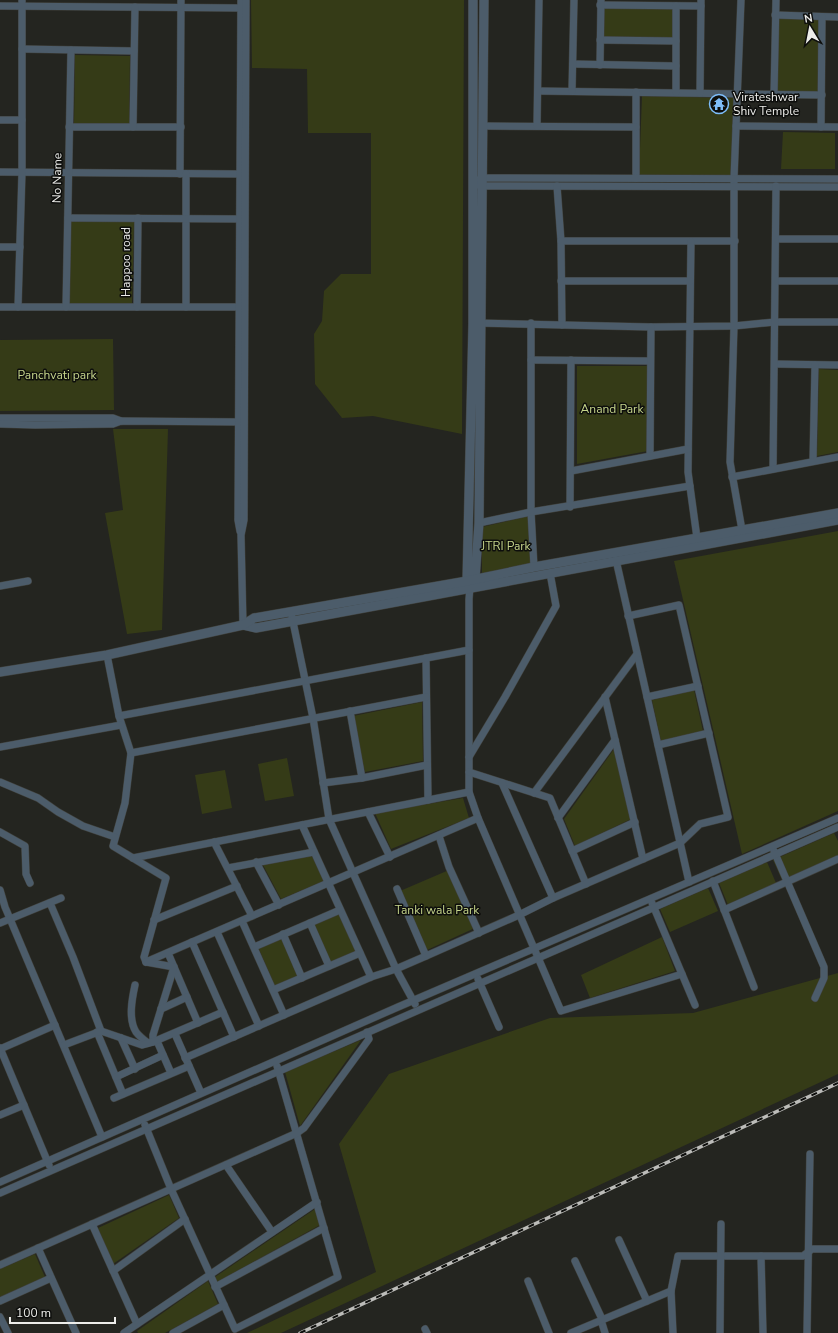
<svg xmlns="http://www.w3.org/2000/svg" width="838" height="1333" font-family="'Nunito Sans',sans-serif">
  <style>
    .green { fill: #353b17 }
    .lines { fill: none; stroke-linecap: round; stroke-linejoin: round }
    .minor-casing { stroke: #40413c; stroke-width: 8 }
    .tertiary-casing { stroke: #40413c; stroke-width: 10 }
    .minor { stroke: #4c5c6a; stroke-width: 7 }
    .tertiary { stroke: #4c5c6a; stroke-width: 9 }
    .rail-casing { stroke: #bcbcb9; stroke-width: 3.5 }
    .rail { stroke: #0d0e0c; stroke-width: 2; stroke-dasharray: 6; stroke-linecap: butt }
    .labels { text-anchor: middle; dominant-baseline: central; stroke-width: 3; stroke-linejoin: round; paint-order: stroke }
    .poi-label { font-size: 12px; fill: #ededea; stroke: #0d0e0c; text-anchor: start }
    .street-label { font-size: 12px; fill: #ededea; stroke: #0d0e0c }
    .park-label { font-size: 12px; fill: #c6d58b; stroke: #0d0e0c }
  </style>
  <rect width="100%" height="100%" fill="#242520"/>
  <g class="green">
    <path d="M251 0H464L462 434 373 416 342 418 315 384 314 334 322 321 324 291 341 274H371V133H308L307 69 252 68Z"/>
    <path d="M602 7 675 8V39L602 38Z"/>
    <path d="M778 18 820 19 819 93 776 92Z"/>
    <path d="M75 55 130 56 129 124 74 123Z"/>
    <path d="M642 96 734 98 731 176 639 175Z"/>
    <path d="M783 132 835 133V169H781Z"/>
    <path d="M70 222H134L132 304H69Z"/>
    <path d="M113 339 114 410 0 411V340Z"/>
    <path d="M577 366H648V451L577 464Z"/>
    <path d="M819 369 838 370V452L817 456Z"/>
    <path d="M113 429H168L162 630 127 634 105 513 123 510Z"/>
    <path d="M529 516 531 569 482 577V527Z"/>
    <path d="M838 531V811L742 854 674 561Z"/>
    <path d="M694 690 703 731 661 741 652 700Z"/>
    <path d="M422 702 423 761 365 772 353 716Z"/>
    <path d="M614 749 631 819 575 846 564 819Z"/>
    <path d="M287 758 294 796 265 801 258 764Z"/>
    <path d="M225 770 232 808 202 814 195 775Z"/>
    <path d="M463 798 469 818 391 849 375 813Z"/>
    <path d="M834 833 838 841V856L782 880 773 860Z"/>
    <path d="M312 856 324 881 281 899 263 865Z"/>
    <path d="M767 862 776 883 728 905 719 883Z"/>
    <path d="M449 870 475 928 427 950 400 891Z"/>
    <path d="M708 888 718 911 670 932 660 909Z"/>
    <path d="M339 913 356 951 331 962 314 924Z"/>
    <path d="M282 937 299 976 275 986 258 947Z"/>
    <path d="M662 937 675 971 590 998 581 975Z"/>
    <path d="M838 973V1074L281 1333H247L376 1272 339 1144 389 1074 550 1018 693 1013Z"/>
    <path d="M361 1040 300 1126 285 1072Z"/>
    <path d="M169 1195 179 1218 113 1264 98 1228Z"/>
    <path d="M315 1209 320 1225 217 1282 215 1277Z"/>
    <path d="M35 1254 45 1277 0 1297V1269Z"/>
    <path d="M208 1281 218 1304 165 1333H138L137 1331Z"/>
  </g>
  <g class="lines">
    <g class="minor-casing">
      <g id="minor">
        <path d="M741 0 734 178V326L730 462 742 530"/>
        <path d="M600 5 701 6"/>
        <path d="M0 6 241 8"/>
        <path d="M775 15 838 17"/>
        <path d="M600 40 676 41"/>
        <path d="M22 49 134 51"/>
        <path d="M573 64 676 66"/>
        <path d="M600 65 601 0"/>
        <path d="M538 91 822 95"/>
        <path d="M572 91 574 0"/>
        <path d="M636 92V178"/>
        <path d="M676 92V6"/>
        <path d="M700 93 701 0"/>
        <path d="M774 94 776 0"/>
        <path d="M0 120H22"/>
        <path d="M483 126 636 127"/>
        <path d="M537 126 539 0"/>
        <path d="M736 126 838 127"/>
        <path d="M69 127H181"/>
        <path d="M133 127 135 7"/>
        <path d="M821 127 822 17"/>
        <path d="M0 172 240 174"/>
        <path d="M180 174 181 0"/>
        <path d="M186 174V307"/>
        <path d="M478 180 483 178 838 179"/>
        <path d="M478 185 483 186 838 187"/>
        <path d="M557 186 561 241 562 325"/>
        <path d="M68 218 243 219"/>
        <path d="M776 239H838"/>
        <path d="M561 241H735"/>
        <path d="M691 242 688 472 697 538"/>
        <path d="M0 247H20"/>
        <path d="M561 281H690"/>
        <path d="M776 281H838"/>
        <path d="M0 307H244"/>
        <path d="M18 307 22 172V0"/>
        <path d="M66 307 71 50"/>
        <path d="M137 307 138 218"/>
        <path d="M476 323 651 327 734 326 775 322H838"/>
        <path d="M531 323V512L534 567"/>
        <path d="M531 360 650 361"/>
        <path d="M775 364 838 365"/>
        <path d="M0 418H113L121 421"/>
        <path d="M0 424 35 425 113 424 121 421 242 422"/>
        <path d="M650 456 651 327"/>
        <path d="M813 461 815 365"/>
        <path d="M773 469 776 186"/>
        <path d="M571 471 688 449"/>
        <path d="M732 477 838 457"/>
        <path d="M570 507 571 360"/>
        <path d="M479 523 531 512 690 486"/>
        <path d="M240 531 238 520 241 0"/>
        <path d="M616 560 689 882"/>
        <path d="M0 586 28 581"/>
        <path d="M470 587 469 599V792L478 818 561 1011 682 974"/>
        <path d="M292 617 313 718 329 819 396 969 415 1004"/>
        <path d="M243 625 241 535 244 520 246 0"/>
        <path d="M107 655 119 716 131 753 125 803 113 846 166 878 144 957 146 962"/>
        <path d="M426 658 428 800"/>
        <path d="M605 697 643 859"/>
        <path d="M647 697 698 686"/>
        <path d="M350 711 362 778"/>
        <path d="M119 716 469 650"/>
        <path d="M658 745 709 733"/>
        <path d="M0 747 121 725"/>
        <path d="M131 753 426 697"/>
        <path d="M469 757 505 697 556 606 550 573"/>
        <path d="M469 772 550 798 586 884"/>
        <path d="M0 782 38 798 58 812 83 826 115 837"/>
        <path d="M323 783 362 778 427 765"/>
        <path d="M502 783 553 898"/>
        <path d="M534 793 637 654"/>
        <path d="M368 812 390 857"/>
        <path d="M558 818 615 740"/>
        <path d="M302 825 371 977"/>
        <path d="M0 832 25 846 26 874 30 883"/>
        <path d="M439 836 449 867 479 933"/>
        <path d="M214 842 252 916"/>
        <path d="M572 851 635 822"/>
        <path d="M774 851 824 967V978L815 998"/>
        <path d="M133 858 469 792"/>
        <path d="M256 862 279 905"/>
        <path d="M228 868 314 852"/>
        <path d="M713 881 754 987"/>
        <path d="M397 889 426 956"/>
        <path d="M0 890 5 907 102 1137"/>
        <path d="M50 903 73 957 101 1031"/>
        <path d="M652 903 695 1005"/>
        <path d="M724 910 838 859"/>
        <path d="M154 920 237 886"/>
        <path d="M242 921 284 1015"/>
        <path d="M0 923 61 898"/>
        <path d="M310 923 329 966"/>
        <path d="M217 932 259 1026"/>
        <path d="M283 934 302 978"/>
        <path d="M192 942 234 1037"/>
        <path d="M254 947 340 910"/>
        <path d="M168 953 198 1023"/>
        <path d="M146 962 478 818"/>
        <path d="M146 962 174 967 153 1035V1042"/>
        <path d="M478 979 499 1027"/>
        <path d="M135 985C132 999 128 1019 136 1032 139 1036 144 1040 148 1043"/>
        <path d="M273 990 360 953"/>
        <path d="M161 1009 187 997"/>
        <path d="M97 1032 123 1094"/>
        <path d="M175 1034 201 1093"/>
        <path d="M121 1038 135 1069"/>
        <path d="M157 1041 171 1073"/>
        <path d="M64 1045 101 1031 142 1045 153 1042 223 1012"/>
        <path d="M0 1048 49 1165"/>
        <path d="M0 1049 55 1025"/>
        <path d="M185 1058 371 977 396 969 426 956 519 915 553 898 680 843 700 824 728 817 679 605 628 616"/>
        <path d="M116 1077 163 1055"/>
        <path d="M114 1098 189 1066"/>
        <path d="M0 1115 24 1105"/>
        <path d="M145 1125 171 1189 235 1329 338 1277 277 1066"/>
        <path d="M226 1165 272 1232"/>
        <path d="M0 1182 398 1007 838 818"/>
        <path d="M0 1193 838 827"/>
        <path d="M92 1224 137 1324"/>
        <path d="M619 1240 647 1301"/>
        <path d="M38 1248 76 1333"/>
        <path d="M761 1256 763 1333"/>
        <path d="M575 1261 602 1319 601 1320 605 1333"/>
        <path d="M0 1265 297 1133 304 1128 369 1039 367 1032"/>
        <path d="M113 1271 185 1219"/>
        <path d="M528 1281 549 1333"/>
        <path d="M215 1287 324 1228"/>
        <path d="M0 1301 51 1278"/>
        <path d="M0 1317 8 1333"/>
        <path d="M425 1329 427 1333"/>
        <path d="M124 1333 317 1202"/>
        <path d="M173 1333 224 1305"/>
        <path d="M571 1333 671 1291"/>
        <path d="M673 1333 671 1291 678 1256H803L812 1249H838"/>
        <path d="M720 1333 721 1224"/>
        <path d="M807 1333 810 1154"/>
      </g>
    </g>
    <g class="tertiary-casing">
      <g id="tertiary">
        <path d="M473 0V323L467 581 470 587 475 579 479 523 484 0"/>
        <path d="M243 625 256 628 838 520"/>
        <path d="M0 672 107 655 243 625 254 618 467 581 534 567 838 513"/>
      </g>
    </g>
    <use href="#minor" class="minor"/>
    <use href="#tertiary" class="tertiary"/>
    <g class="rail-casing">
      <path id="rail" d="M300 1333 838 1083"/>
    </g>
    <use href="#rail" class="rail"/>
  </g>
  <defs>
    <g id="temple-ring" transform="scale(1)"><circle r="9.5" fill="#0d0e0c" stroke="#7ebdf9" stroke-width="1.5"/><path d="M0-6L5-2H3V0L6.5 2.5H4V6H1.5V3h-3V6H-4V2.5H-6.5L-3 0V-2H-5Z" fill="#7ebdf9"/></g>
  </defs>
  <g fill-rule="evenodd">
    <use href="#temple-ring" x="719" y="104"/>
  </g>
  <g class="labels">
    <g class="poi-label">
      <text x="733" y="97">Virateshwar<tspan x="733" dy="14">Shiv Temple</tspan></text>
    </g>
    <g class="street-label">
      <text transform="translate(57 178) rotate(-89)">No Name</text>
      <text transform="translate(126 262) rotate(-90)">Happoo road</text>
    </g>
    <g class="park-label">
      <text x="57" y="375">Panchvati park</text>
      <text x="612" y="409">Anand Park</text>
      <text x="506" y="546">JTRI Park</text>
      <text x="437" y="910">Tanki wala Park</text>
    </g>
  </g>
  <g transform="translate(810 28) rotate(350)" stroke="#0d0e0c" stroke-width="3" paint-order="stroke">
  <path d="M0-3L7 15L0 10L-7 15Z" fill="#ededea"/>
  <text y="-6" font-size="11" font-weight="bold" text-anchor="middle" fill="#ededea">N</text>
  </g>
  <path d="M10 1317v6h105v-6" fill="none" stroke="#ededea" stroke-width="2"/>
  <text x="16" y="1317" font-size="12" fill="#ededea" stroke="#0d0e0c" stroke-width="3" paint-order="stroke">100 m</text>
</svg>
